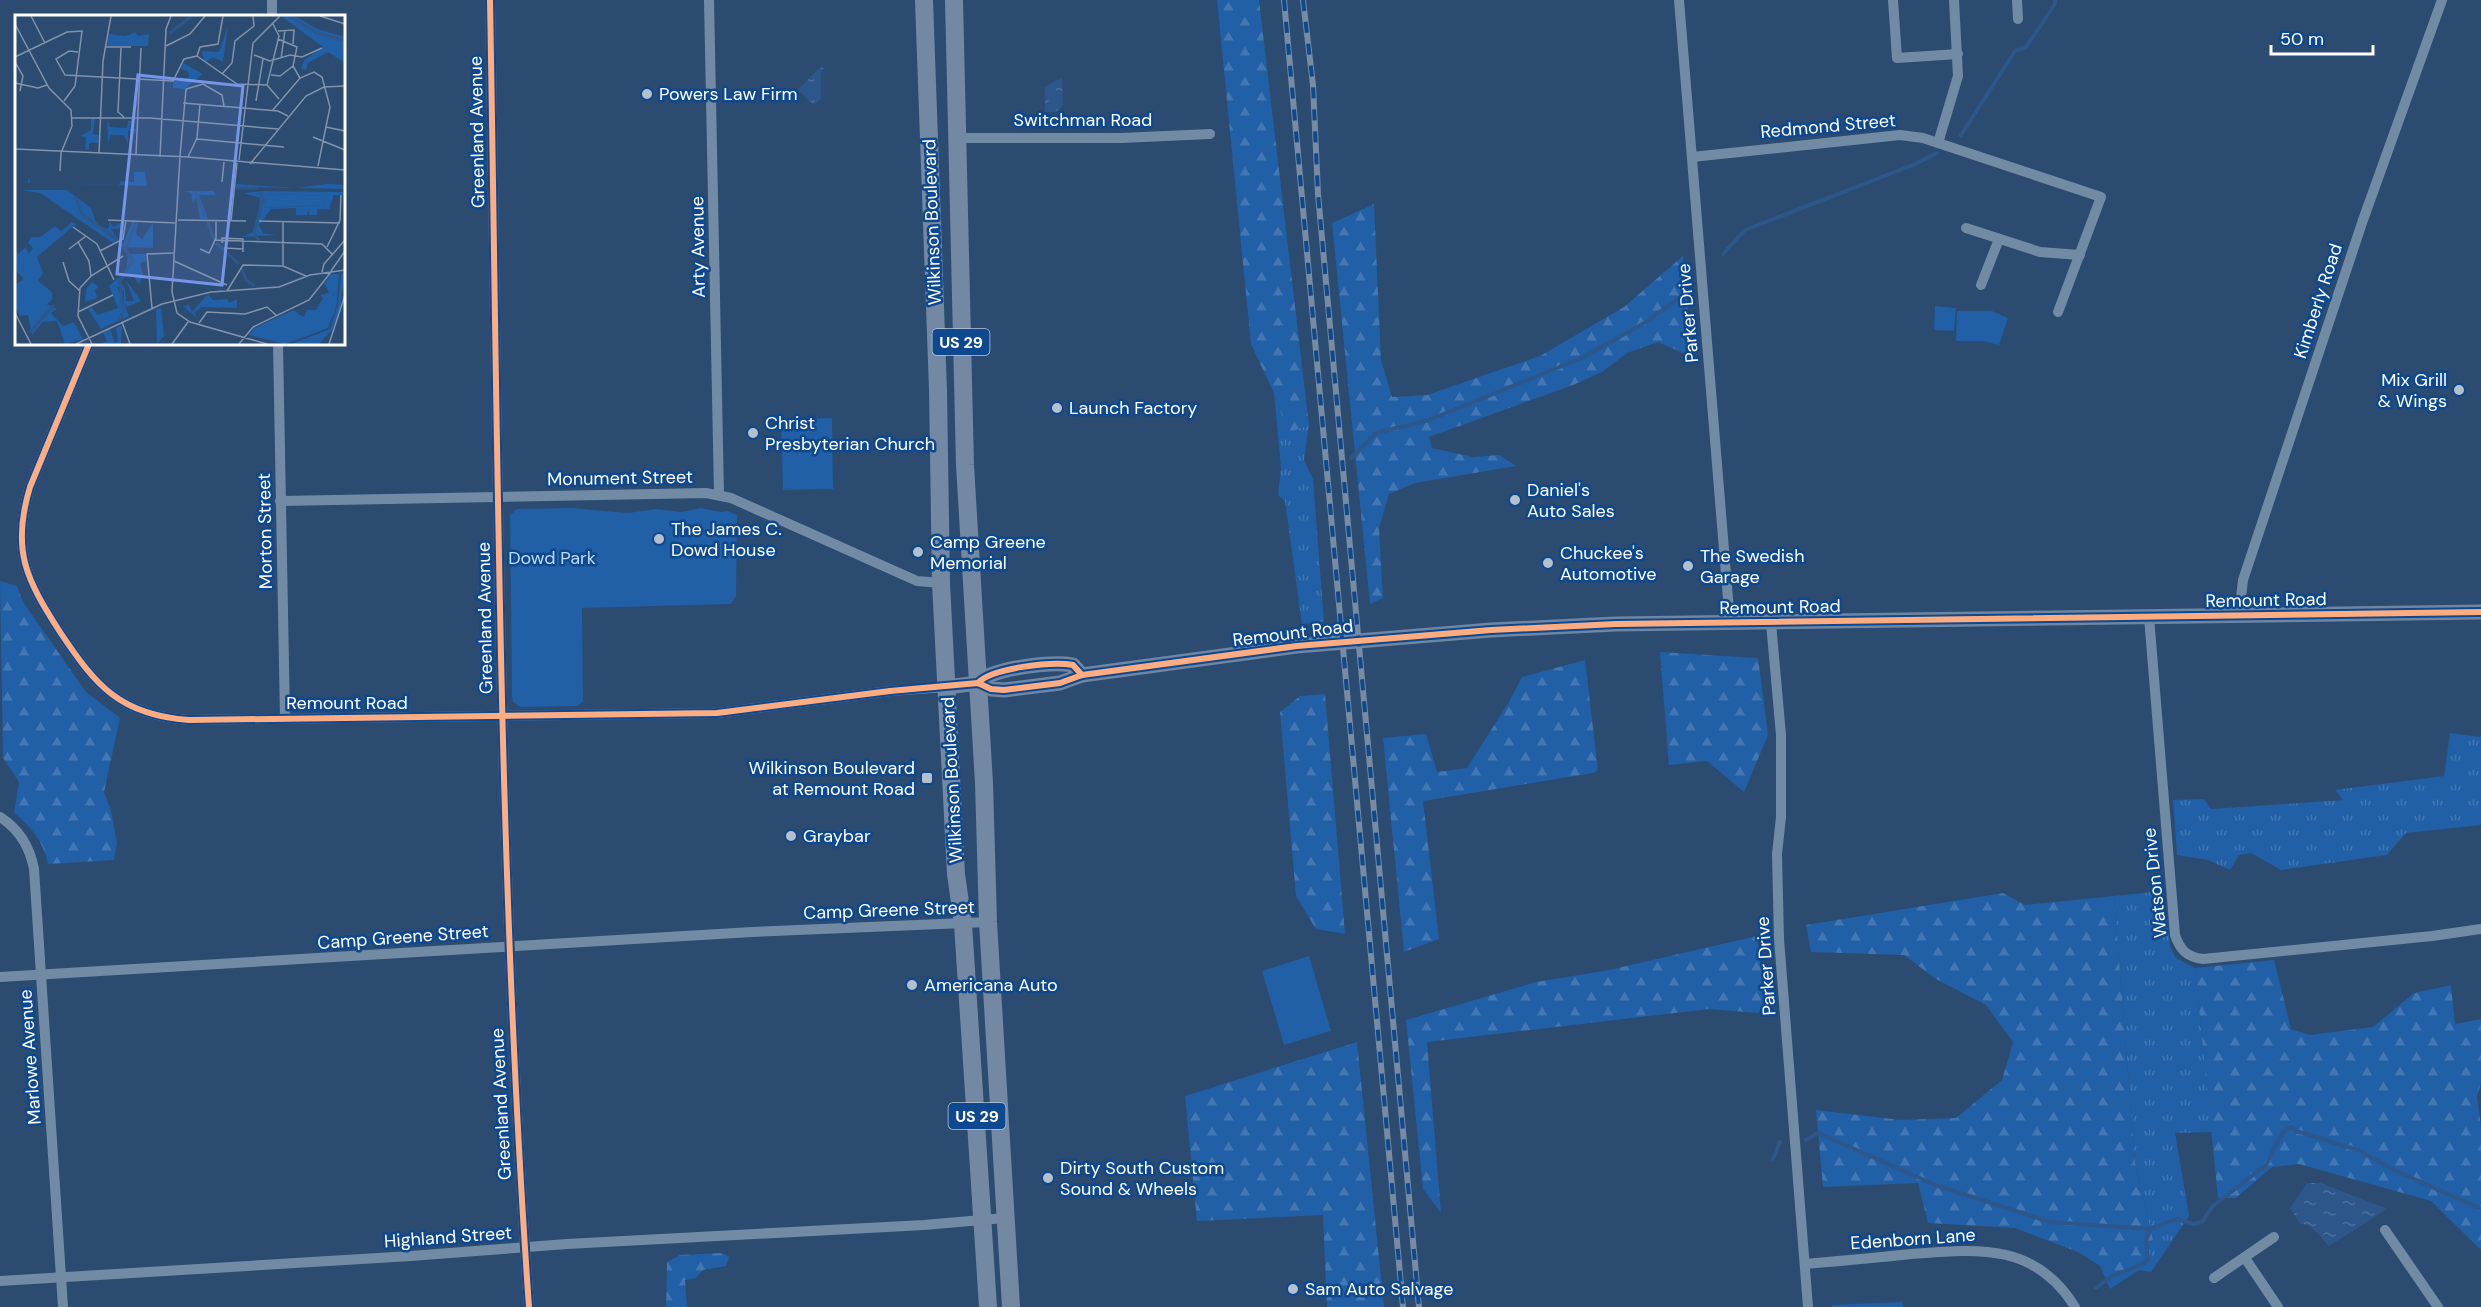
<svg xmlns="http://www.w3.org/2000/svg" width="2481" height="1307" font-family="'DM Sans',sans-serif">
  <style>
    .grass { fill: url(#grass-tufts) }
    .forest { fill: url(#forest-firs) }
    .park { fill: #215fa6 }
    .water { fill: url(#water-ripples) }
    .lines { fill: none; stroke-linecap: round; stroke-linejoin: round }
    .stream { stroke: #2d578a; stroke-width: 4 }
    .minor { stroke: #728ba5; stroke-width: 10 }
    .secondary { stroke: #6e86a1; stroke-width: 15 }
    .primary { stroke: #7288a3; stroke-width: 18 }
    .rail-casing { stroke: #768ba4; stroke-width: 6 }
    .rail { stroke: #0e488e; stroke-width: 4; stroke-dasharray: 11; stroke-linecap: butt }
    .cycleway-casing { stroke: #0e488e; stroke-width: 10 }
    .cycleway { stroke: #ffac80; stroke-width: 6 }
    .poi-dot { fill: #b5c0cd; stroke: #0e488e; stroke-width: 2 }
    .labels { text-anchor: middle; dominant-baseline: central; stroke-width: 5; stroke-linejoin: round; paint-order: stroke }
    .shield { fill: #0e488e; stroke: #b7c8dd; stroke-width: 1.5 }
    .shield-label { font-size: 16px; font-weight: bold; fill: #fff }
    .poi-label { font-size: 18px; fill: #fff; stroke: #0e488e; text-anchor: start }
    .street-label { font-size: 18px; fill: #fff; stroke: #0e488e }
    .park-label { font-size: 18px; fill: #bedcfe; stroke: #0e488e }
    .inset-river { fill: none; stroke: #2d578a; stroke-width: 3 }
    .inset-road { fill: none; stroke: #8093aa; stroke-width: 1.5 }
    .view { fill: #7795e8; fill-opacity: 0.15; stroke: #7795e8; stroke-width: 3 }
    .inset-edge { fill: none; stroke: #fff; stroke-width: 3 }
  </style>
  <defs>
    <pattern id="grass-tufts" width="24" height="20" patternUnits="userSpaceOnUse" patternTransform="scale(1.5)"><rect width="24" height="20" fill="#215fa6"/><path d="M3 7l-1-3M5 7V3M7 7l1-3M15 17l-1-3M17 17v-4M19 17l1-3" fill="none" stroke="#4277b3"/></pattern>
    <pattern id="forest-firs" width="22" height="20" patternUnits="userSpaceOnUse" patternTransform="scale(1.5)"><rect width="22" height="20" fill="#215fa6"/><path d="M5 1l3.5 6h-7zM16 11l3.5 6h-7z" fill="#4277b3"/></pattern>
    <pattern id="water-ripples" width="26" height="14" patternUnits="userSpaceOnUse" patternTransform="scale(1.5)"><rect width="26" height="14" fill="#2d578a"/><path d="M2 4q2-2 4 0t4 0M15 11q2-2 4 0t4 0" fill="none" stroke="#4c709c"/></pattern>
  </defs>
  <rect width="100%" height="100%" fill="#2b4b71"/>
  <g class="grass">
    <path d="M1274 393 1288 432 1309 425 1304 460 1313 479 1324 622 1302 624 1285 501 1278 495 1281 468Z"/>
    <path d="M2450 733 2481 737V825L2406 833 2387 855 2281 870 2251 853 2239 855 2230 870 2208 860 2177 855 2173 800 2204 799 2211 809 2343 800 2335 790 2444 776Z"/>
    <path d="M2163 891 2170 946 2176 958 2195 968 2212 1132 2175 1133 2189 1216 2151 1272 2139 1270 2153 1240 2135 1162 2114 896Z"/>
  </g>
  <g class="forest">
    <path d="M1217 0H1259L1309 425 1288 433 1274 393 1251 344Z"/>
    <path d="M1374 204 1381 360 1392 397 1427 395 1540 356 1624 307 1683 256 1692 357 1658 342 1627 353 1602 372 1573 385 1429 437 1432 448 1473 457 1499 455 1516 466 1415 483 1389 494 1379 528 1383 598 1370 604 1332 223Z"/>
    <path d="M0 581 17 586 23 602 86 692 120 718 104 792 111 810 117 843 114 860 48 864C44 843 31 826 14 813L19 782 3 758Z"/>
    <path d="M1660 652 1758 658 1768 735 1744 792 1707 761 1669 765Z"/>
    <path d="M1585 660 1598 770 1593 773 1423 801 1439 939 1404 952 1383 738 1426 734 1437 772 1467 768 1509 702 1522 677Z"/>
    <path d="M1325 694 1345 934 1316 929 1296 896 1280 712 1300 696Z"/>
    <path d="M2003 893 2025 905 2114 896 2135 1162 2153 1240 2139 1270 2110 1289 2100 1266 2078 1252 2015 1228 1928 1223 1918 1183 1823 1187 1816 1110 1900 1120 1956 1118 2002 1080 2013 1042 1986 1005 1936 979 1904 955 1811 952 1806 925Z"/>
    <path d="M1757 936 1766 1002 1758 1013 1709 1009 1427 1042 1441 1213 1423 1189 1406 1020 1536 982 1609 970Z"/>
    <path d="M2274 960 2291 1029 2310 1035 2373 1027 2414 993 2451 985 2455 1024 2481 1019V1083L2477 1097 2481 1126V1250L2431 1201 2299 1164 2272 1167 2236 1198H2218L2195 968Z"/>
    <path d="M1357 1042 1384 1307H1327L1323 1215 1197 1221 1185 1096Z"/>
    <path d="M722 1253 729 1257 726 1266 703 1270 696 1278 685 1280 687 1307H666L667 1262 680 1255Z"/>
    <path d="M1902 1302 1903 1307H1832V1305Z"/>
  </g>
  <g class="park">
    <path d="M1935 306 1956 308 1954 331 1934 330Z"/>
    <path d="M1957 311H1992L2008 318 1999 345 1983 341H1956Z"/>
    <path d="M832 418 833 489 783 490 781 419Z"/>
    <path d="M572 508 628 513 656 509 682 512 701 508 721 512 728 511 737 515 736 596 731 604 582 608 583 702 577 706 520 707 513 702 512 697 510 515 517 509Z"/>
    <path d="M1309 956 1331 1031 1284 1045 1262 971Z"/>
  </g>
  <g class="water">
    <path d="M821 66 824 69 821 72V99L814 105 798 90Z"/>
    <path d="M1062 77 1063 105 1056 112H1045V87Z"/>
    <path d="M2307 1183H2321L2387 1209 2329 1246C2321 1238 2312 1223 2300 1224L2290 1208Z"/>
  </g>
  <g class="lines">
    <g class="stream">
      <path d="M1961 135 2015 51 2026 47 2055 4V0"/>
      <path d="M1723 254 1745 230 1913 165 1937 153"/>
      <path d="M1351 458 1376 433 1429 420 1584 357 1646 322 1679 298"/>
      <path d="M1806 1140 1818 1133 1938 1186 2050 1222 2150 1229 2176 1219 2193 1224 2202 1222 2213 1206 2266 1165 2281 1135 2285 1130 2292 1127 2296 1131 2358 1150 2394 1170 2481 1209"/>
      <path d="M1773 1159 1780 1142"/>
      <path d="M2096 1288 2112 1276 2143 1264 2148 1260 2146 1240 2150 1229"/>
    </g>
    <g class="minor">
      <path d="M272 0V16"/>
      <path d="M490 0C498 436 498 872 529 1307"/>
      <path d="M709 0 719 494"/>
      <path d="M1679 0 1730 623"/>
      <path d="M1893 0 1897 58 1958 54"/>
      <path d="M2017 0 2018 19"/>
      <path d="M957 138H1121L1210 134"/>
      <path d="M1938 143 1958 76 1954 0"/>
      <path d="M1692 157 1900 135 1923 138 2101 197 2058 312"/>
      <path d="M1966 228 2040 252 2080 255"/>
      <path d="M1981 285 1999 239"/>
      <path d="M89 344 30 487C11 550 26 579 60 632 96 686 120 715 189 720L717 713 890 691 947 687"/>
      <path d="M278 344 285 718"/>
      <path d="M280 501 706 493 731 498 917 581 941 583"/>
      <path d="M2239 615 2243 580 2363 220 2442 0"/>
      <path d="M2149 617 2175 935C2180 950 2187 957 2203 959L2432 936 2481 929"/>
      <path d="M1771 623 1781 735V817L1777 854 1779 939 1808 1307"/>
      <path d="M0 817C19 829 30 848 34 869L63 1307"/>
      <path d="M0 977 752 932 988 922"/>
      <path d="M2385 1230 2438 1307"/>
      <path d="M2245 1258 2278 1307"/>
      <path d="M1805 1264C1840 1261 1875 1258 1911 1254 1977 1249 2035 1242 2075 1307"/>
      <path d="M2214 1278 2274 1237"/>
      <path d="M0 1281 411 1256 567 1244 924 1225 1005 1218"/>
    </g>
    <g class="secondary">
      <path d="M978 683C991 668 1053 661 1073 665L1082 675"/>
      <path d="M947 687 978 683 991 689 1004 690 1060 683 1082 675 1297 646 1491 630 1616 624 2481 612"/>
    </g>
    <g class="primary">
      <path d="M924 0 938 390 941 583 956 874 963 924 988 1307"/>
      <path d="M954 0 965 465 984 783 988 922 1011 1307"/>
    </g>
    <g class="rail-casing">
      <g id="rail">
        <path d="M1284 0 1403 1307"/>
        <path d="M1303 0 1313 85 1318 194 1419 1307"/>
      </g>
    </g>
    <use href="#rail" class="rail"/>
    <g class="cycleway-casing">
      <g id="cycleway">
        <path d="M490 0C498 436 498 872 529 1307"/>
        <path d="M89 344 30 487C11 550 26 579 60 632 96 686 120 715 189 720L717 713 890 691 978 683 991 689 1004 690 1060 683 1082 675 1297 646 1491 630 1616 624 2481 612"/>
        <path d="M978 683C991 668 1053 661 1073 665L1082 675"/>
      </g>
    </g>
    <use href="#cycleway" class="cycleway"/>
  </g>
  <g class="poi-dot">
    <circle cx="647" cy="94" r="6"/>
    <circle cx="2459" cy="390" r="6"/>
    <circle cx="1057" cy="408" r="6"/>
    <circle cx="753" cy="433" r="6"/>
    <circle cx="1515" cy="500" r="6"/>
    <circle cx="659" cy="539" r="6"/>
    <circle cx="918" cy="552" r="6"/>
    <circle cx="1548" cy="563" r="6"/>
    <circle cx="1688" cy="566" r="6"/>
    <rect x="921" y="772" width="12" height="12" rx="3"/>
    <circle cx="791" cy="836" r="6"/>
    <circle cx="912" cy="985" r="6"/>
    <circle cx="1048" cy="1178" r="6"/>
    <circle cx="1293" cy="1289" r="6"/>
  </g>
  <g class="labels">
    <g class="shield">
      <rect x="932.5" y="329" width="57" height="26" rx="4.5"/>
      <rect x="948.5" y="1103" width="57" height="26" rx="4.5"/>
    </g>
    <g class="shield-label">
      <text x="961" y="342">US 29</text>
      <text x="977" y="1116">US 29</text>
    </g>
    <g class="poi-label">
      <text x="659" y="94">Powers Law Firm</text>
      <text x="2447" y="380" text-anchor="end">Mix Grill<tspan x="2447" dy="21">&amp; Wings</tspan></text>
      <text x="1069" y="408">Launch Factory</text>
      <text x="765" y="423">Christ<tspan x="765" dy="21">Presbyterian Church</tspan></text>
      <text x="1527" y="490">Daniel's<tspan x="1527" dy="21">Auto Sales</tspan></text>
      <text x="671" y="529">The James C.<tspan x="671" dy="21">Dowd House</tspan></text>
      <text x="930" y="542">Camp Greene<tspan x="930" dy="21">Memorial</tspan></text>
      <text x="1560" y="553">Chuckee's<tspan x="1560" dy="21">Automotive</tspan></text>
      <text x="1700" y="556">The Swedish<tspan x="1700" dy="21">Garage</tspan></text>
      <text x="915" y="768" text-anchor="end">Wilkinson Boulevard<tspan x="915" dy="21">at Remount Road</tspan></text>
      <text x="803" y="836">Graybar</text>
      <text x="924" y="985">Americana Auto</text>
      <text x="1060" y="1168">Dirty South Custom<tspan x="1060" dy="21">Sound &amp; Wheels</tspan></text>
      <text x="1305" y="1289">Sam Auto Salvage</text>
    </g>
    <g class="street-label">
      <text x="1083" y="120">Switchman Road</text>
      <text transform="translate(1828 126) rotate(-5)">Redmond Street</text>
      <text transform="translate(477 132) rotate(-91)">Greenland Avenue</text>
      <text transform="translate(932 222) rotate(-92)">Wilkinson Boulevard</text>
      <text transform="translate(698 247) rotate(-91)">Arty Avenue</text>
      <text transform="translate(2318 301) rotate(-72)">Kimberly Road</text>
      <text transform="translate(1688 313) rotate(-95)">Parker Drive</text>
      <text transform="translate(620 478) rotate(-1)">Monument Street</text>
      <text transform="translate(265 531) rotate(-91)">Morton Street</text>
      <text transform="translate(2266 600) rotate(-1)">Remount Road</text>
      <text transform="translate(1780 607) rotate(-1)">Remount Road</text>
      <text transform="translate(485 618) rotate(-91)">Greenland Avenue</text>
      <text transform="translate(1293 633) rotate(-7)">Remount Road</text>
      <text x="347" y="703">Remount Road</text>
      <text transform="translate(952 780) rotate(-93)">Wilkinson Boulevard</text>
      <text transform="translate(2155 883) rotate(-96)">Watson Drive</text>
      <text transform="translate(889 910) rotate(-2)">Camp Greene Street</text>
      <text transform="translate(403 937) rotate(-4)">Camp Greene Street</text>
      <text transform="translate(1766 966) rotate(-94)">Parker Drive</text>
      <text transform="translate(30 1057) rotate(-94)">Marlowe Avenue</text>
      <text transform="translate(501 1104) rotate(-93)">Greenland Avenue</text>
      <text transform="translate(448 1237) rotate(-4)">Highland Street</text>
      <text transform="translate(1913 1239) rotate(-4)">Edenborn Lane</text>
    </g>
    <g class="park-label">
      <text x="552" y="558">Dowd Park</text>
    </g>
  </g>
  <g transform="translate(15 15)">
    <rect width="330" height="330" fill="#2b4b71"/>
    <path d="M257 179 312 181 309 190 250 193 251 181ZM146 293 149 321 142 329 141 294ZM107 310 106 329H86L92 326 88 318 95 314 100 328 103 326 101 313Z" fill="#215fa6"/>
    <path d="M266 1H280L302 14 330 22V48L313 37 293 48 291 55 286 54 289 45 308 32ZM213 11 208 47 198 42 189 48 187 36 204 37ZM120 17 123 21 134 19 133 31H92L94 19 111 21ZM168 48 188 59 169 74 158 73V67L174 62 173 56 166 54ZM76 102 80 104 78 119 84 120 83 128H74V135L70 134 71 122 65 121 76 115ZM92 103 95 112 112 113 113 106H118L114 112 121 114 120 119 113 115V130L109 120H96L93 128ZM119 157H130L132 171 13 168 14 160 15 168 104 170 106 166 119 167ZM221 169 281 173 312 169 330 170V174L221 172ZM6 175H52L76 193 82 210 93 214 95 206 98 212 107 207V213L96 214 103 224 98 228 25 178ZM168 176H199L200 180H184L193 204H185L181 182 178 189 176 178ZM248 176 330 177V180H319L314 194H302V200H294V194L292 200H281V193L256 194 244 210 248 218 261 220 226 222 241 216 245 183 228 178ZM257 179 312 181 309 190 250 193 251 181ZM57 207 61 209 22 242 28 258 23 266 37 277V285L32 289 42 294 36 298 48 311 59 307 68 324 50 329 42 306 28 307 17 320 13 300 5 301 0 292V270L9 264 2 257 0 236 3 239 11 232 14 239 18 233 13 228 16 222H25L40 211 46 216ZM117 207H123L121 219 127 224 138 208V233L107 232ZM113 239H131V246L125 248 128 260 124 270 119 261H111L106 267 110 275 111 286H119L111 265 126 286 112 292 109 288V276L102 271 114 301 86 314 73 294 77 292 82 300 103 293 94 271 111 256ZM330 258 325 294 317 315 304 329H276L315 314 323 289 326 259ZM324 259 322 288 313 313 276 327 313 309 319 292 316 299 288 306 275 296 289 302 292 295H301L308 283 305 280 314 278 310 269 316 272 320 285V261ZM77 267 84 272 80 275 82 283 70 287 71 274ZM193 279 198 285 213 284 214 288 222 284V293L187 292 179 298 184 305 168 291 174 290 177 297Z" fill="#215fa6" fill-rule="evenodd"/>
    <path d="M316 259H323L320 297 311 313 270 329 234 320 239 313 279 295 289 304 307 296H317L319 279 309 269Z" fill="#215fa6"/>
    <path class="inset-river" d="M274 1 302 18 330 26M155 18 177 1M221 173H243M180 176 190 203M60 181 67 199 103 225M193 207 199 225M244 226 239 217 248 184 245 176M201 228 224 249M111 233 121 207M227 254 231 265 240 271M105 305 108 296 105 265 118 246 106 228M14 318 39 290"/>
    <path class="inset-road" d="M16 1 30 28M305 1 330 9M0 9 34 73 56 95 57 111 46 138M258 9 264 21 252 70 264 84M263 16 279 15 278 29M263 24 282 32 278 51 285 63M151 31 175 19 190 1M90 32H116M106 33 103 97 109 102M63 37 54 36 41 44 50 60 158 66 169 44 182 41M239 40 255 46 275 40 287 42 307 33M182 41 222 69 252 70M182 41 185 32 203 29 208 1M0 42 52 17 67 16 60 71 49 86M266 44 270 15M0 47 8 61 5 76M207 59 217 48 220 26 239 11 238 1M256 60 265 61 278 51M0 68 23 73 32 70M241 86 248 44M168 88 228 93M228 93 263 96 273 101M257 96 285 63 299 57 307 62 315 92 303 151M56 103H135L263 114M311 112 330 116M298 122 330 135M182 124 269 132M0 134 173 142 330 155M84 138 88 46 96 1M121 139 126 33M165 141 171 74 188 69 207 80 209 91M165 141 157 277 162 298 175 307 252 329M145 142 151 14 156 1M173 142 182 123 185 89M224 145 238 28 265 1M235 149 291 81 309 72 330 71M45 156 46 138M207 167 209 147M93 205 161 208M163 205 231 206M216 206 222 148M244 206 325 208M58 212 82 229 99 265M200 225 307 229 318 240M63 227 74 246 76 261M207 228V223L228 224V237M312 232 325 205 326 180M209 233 228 234M54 234 71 221M185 234 194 238 201 223V206M85 236 108 224 111 205M159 246 212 270M48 247 54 266 65 276M268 250V207M316 256 330 236M307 257 309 249 330 225M212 276 228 250 268 251 291 261M147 289 196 277 264 272 295 260 330 255M137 293 132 239 160 238M63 297 98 280M0 298 16 329M107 307 115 329M184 308 192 297 230 299 252 292 261 300M61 329 147 289M77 329 63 301 65 273 76 261 108 241M157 329 173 307M224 329 238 312 294 285 316 257M314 329 330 280"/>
    <path class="view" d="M123 60 228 71 207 270 102 259Z"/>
    <rect width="330" height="330" class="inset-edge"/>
  </g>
  <path d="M2271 45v9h102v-9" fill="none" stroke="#ffffff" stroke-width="3"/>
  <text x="2280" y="45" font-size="18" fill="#ffffff" stroke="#0e488e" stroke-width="4.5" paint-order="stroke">50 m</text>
</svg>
